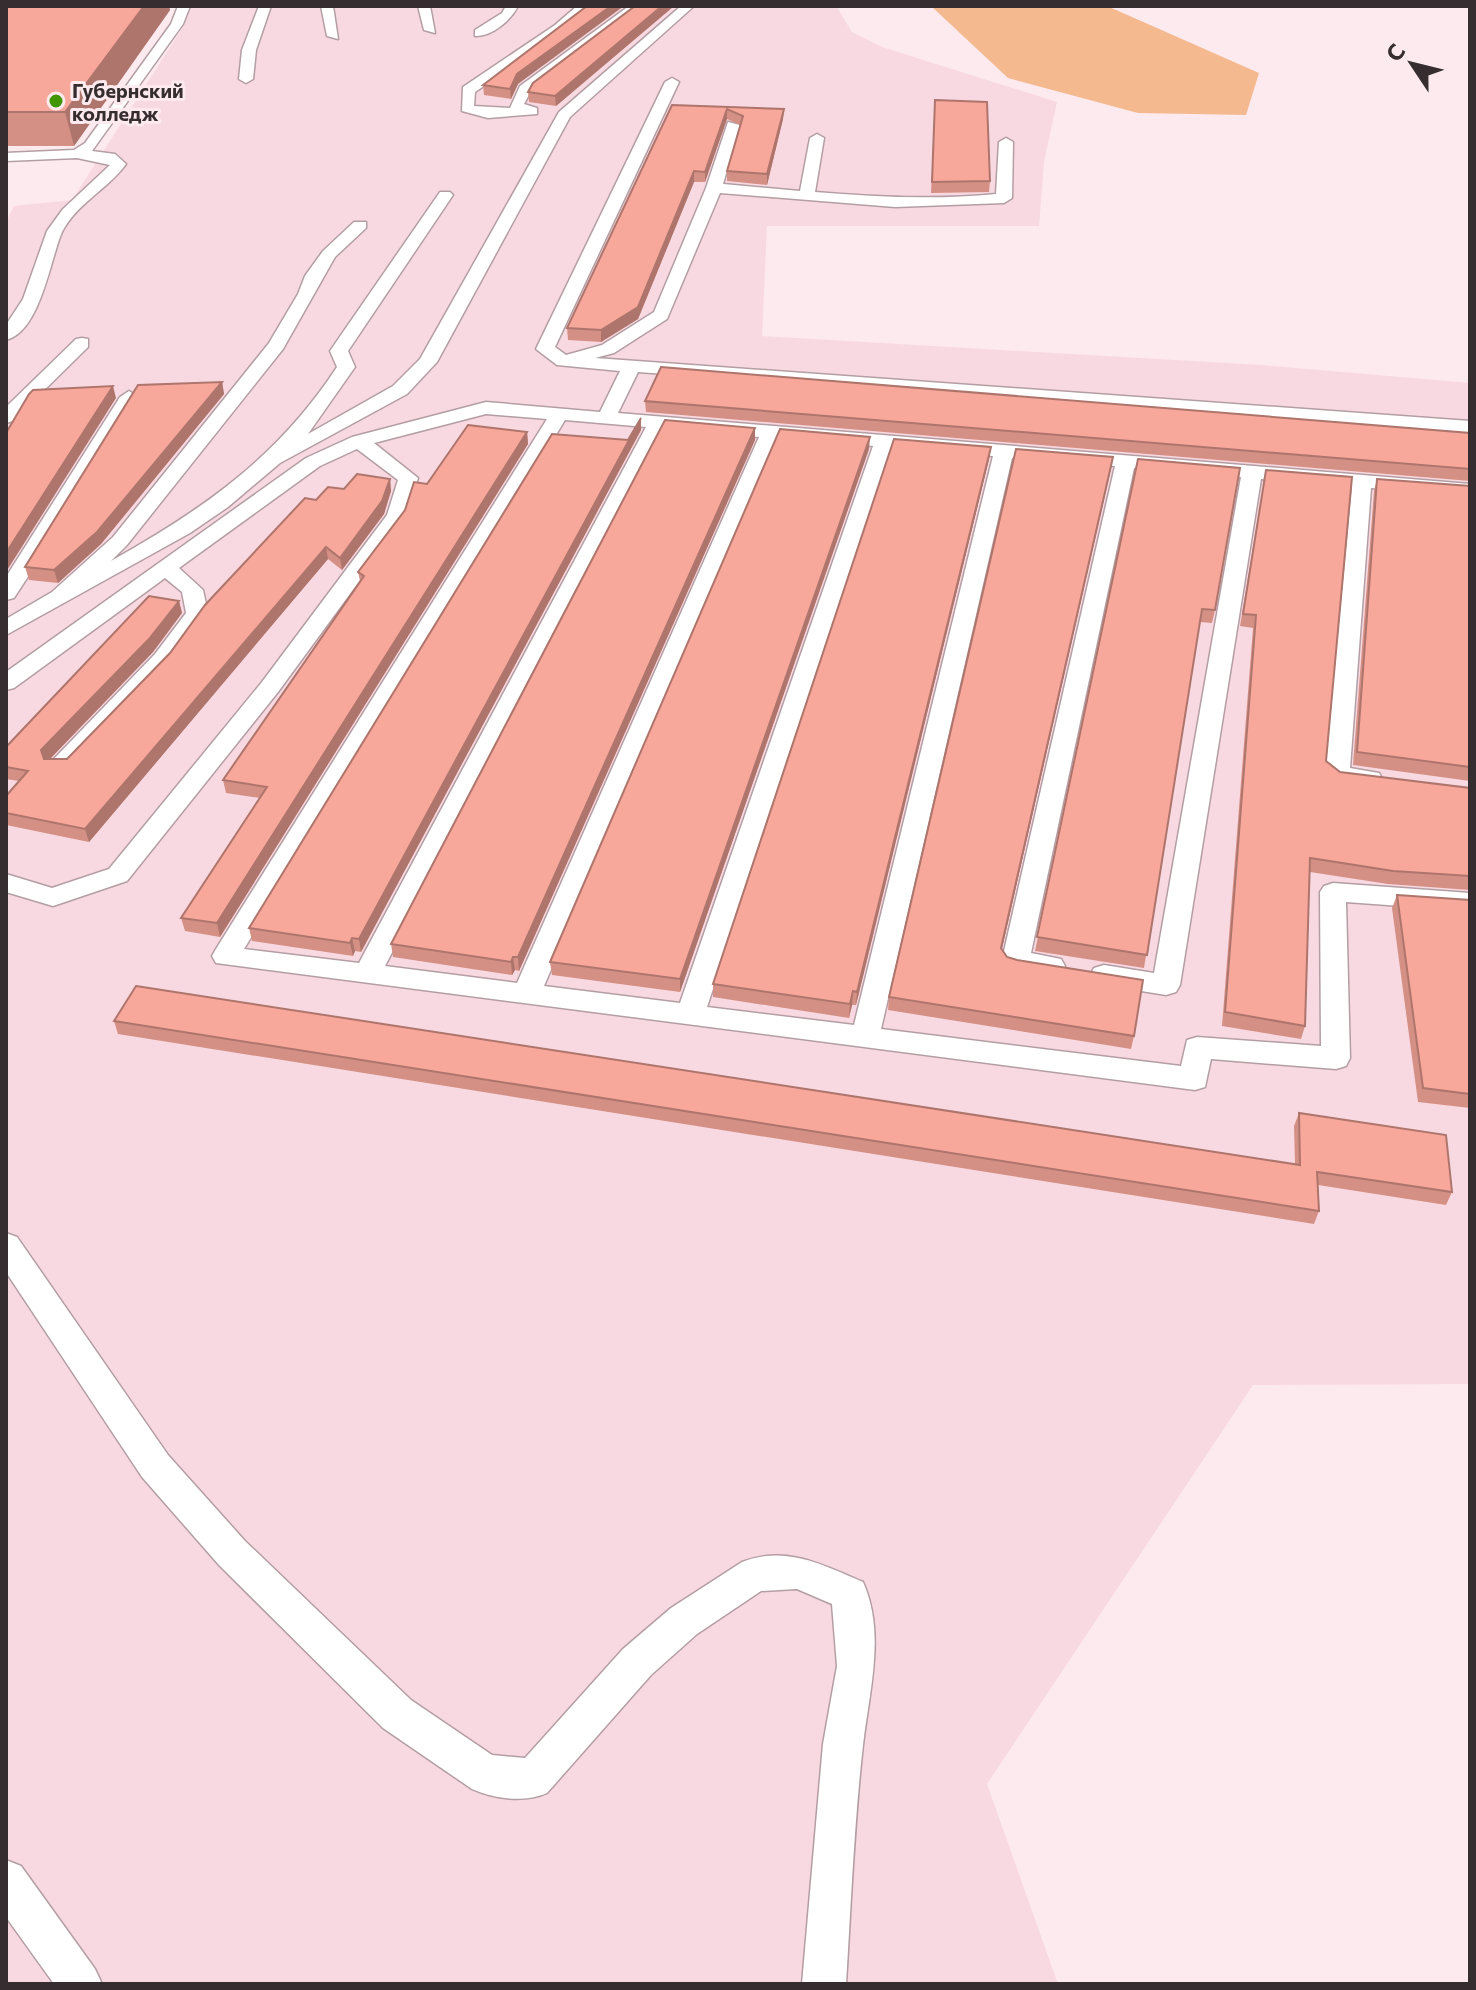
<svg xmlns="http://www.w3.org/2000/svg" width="1476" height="1990" font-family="Commissioner,sans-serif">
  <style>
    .built { fill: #f9d9e1 }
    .green { fill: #f5b990 }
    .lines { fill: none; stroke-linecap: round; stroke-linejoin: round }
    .service-casing { stroke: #b39ea3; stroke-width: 3 }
    .service { fill: #fff; fill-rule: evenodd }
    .wall { fill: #d59085 }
    .shaded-wall { fill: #ae756c }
    .building { fill: #f8a79b; stroke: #ae756c; stroke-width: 2 }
    .poi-dot { fill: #419501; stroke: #fdeaef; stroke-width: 3 }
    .labels { text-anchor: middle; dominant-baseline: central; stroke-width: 6; stroke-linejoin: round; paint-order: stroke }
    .far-poi-label { font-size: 20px; font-weight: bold; fill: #352d2f; stroke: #fdeaef; text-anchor: start }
  </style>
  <rect width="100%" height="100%" fill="#fdeaef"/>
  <path class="built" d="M177 6H836L852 32 882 47 1057 102 1044 162 1039 226H767L762 336 1261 365 1470 383V1384L1253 1385 987 1784 1058 1984H6V222L14 206 72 200 185 24Z"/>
  <path class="green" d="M931 6H1107L1259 73 1246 115 1138 113 1008 78Z"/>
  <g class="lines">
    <g class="service-casing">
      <g id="service">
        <path d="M178 6H190L183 24 92 151 115 154 126 164C108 189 76 204 62 232 50 260 40 332 6 340V325L23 299 47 231 63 209 110 165 77 158 6 161V153L74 150 85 143 171 24Z"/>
        <path d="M259 6H271L256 50 253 79 246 83 239 79 242 50Z"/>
        <path d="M321 6H333L338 39 327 36Z"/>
        <path d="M418 6H430L435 33 424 30Z"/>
        <path d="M506 6H518C511 20 492 37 475 36V30L502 13Z"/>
        <path d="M577 6H590L565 31 475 92 474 106 510 108 520 86 629 6H643L531 91 524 104 537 108V114L488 118 462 111 463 87 555 25Z"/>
        <path d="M681 6H694L570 117 437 362 407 394 280 463 228 507 190 533 6 635V619L52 592 113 537 269 343 298 294 305 276 323 251 354 222H366V228L335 257 283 349 127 545 111 561C204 509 278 457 337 367L330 351 440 192H450L453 195 348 351 355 367 308 434 393 386 420 359 559 112Z"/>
        <path d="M672 78 679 82 555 347 566 355 602 345 654 312 706 188 728 122 740 125 723 184 800 191 810 138 817 134 824 138 815 192C876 197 936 200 996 194L999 142 1006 138 1013 142 1012 198 1004 203 895 207 720 193 667 319 614 353 595 358 1470 421V433L638 372 618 413 1470 484V496L1371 488 1350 768 1379 773 1382 778 1379 783 1370 786 1328 779 1325 774 1352 486 1261 479 1180 985 1176 992 1166 995 1104 985 1094 982 1090 975 1094 968 1104 965 1154 973 1241 477 1134 468 1031 953 1061 959 1065 966 1061 973 1051 976 1006 967 1002 960 1115 466 1012 458 881 1029 1181 1066 1187 1040 1197 1037 1321 1046 1320 892 1324 886 1333 883 1470 893V911L1346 902 1350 1058 1346 1066 1336 1069 1211 1059 1205 1087 1195 1090 216 963 212 956 216 949 547 419 486 414 374 443 418 478 404 520 278 692 127 881 53 906 6 892V874L52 888 109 869 262 682 387 515 398 480 357 449 320 466 179 568 203 590 208 613 171 664 69 770H51L48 765 155 654 186 613 182 592 165 578 14 688 6 690V672L306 458 352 437 486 402 600 412 620 371 557 365 536 349 665 82ZM565 420 646 427 359 963 244 949ZM664 429 759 437 517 983 385 966ZM778 438 873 446 680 1003 544 986ZM891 448 993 456 854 1025 707 1007Z"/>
        <path d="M82 338 88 339V347L13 421 6 423V407L76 339Z"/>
        <path d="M129 391 138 397C96 463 58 532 14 598L6 600V577L120 397Z"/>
        <path d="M6 1233 17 1237 168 1455 245 1541 411 1700 492 1755 525 1758 623 1649 671 1608 742 1562C786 1545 823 1565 863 1582 886 1633 869 1692 863 1745 854 1824 851 1905 846 1984H802L823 1744 837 1666 832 1604 797 1589 761 1591 697 1634 651 1675 547 1793C525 1803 494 1799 472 1789L383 1728 219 1565 142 1477 6 1272Z"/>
        <path d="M6 1860 21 1866 95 1969 102 1984H54L6 1917Z"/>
      </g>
    </g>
    <use href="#service" class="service"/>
  </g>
  <g class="wall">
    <path d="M6 6H169L170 10 74 146H6Z"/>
    <path d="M635 6H674L556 106 529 102 528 92Z"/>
    <path d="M518 84 511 99 484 95 483 85Z"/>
    <path d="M935 100 990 181 989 192 931 193Z"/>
    <path d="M672 105 784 109 783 119 767 185 727 181V171L740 125 727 119 705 182H694L638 319 601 342 568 340 567 328Z"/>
    <path d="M222 382 224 394 101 544 58 583 29 580 25 567Z"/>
    <path d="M645 401 1470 433V481L646 412Z"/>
    <path d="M641 418V430L361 952 355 951 353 956 252 941 249 928 628 440Z"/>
    <path d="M527 432 528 444 220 937 185 931 181 918 260 798 226 793 223 780 360 581 358 572 427 484Z"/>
    <path d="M755 440 519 971 515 970 512 975 393 957 391 944Z"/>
    <path d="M991 447 989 459 856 1005H852L849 1018 713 997V984Z"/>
    <path d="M869 449 680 992 552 975 550 962Z"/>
    <path d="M1113 457 1002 949 1007 957 1134 1036 1131 1049 888 1010 889 997Z"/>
    <path d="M1138 459 1215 610 1212 623 1200 622 1144 968 1035 951Z"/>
    <path d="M1266 470 1326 761 1340 772 1470 788V890L1388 884 1310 872 1305 1026 1301 1039 1222 1026 1253 628 1240 626Z"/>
    <path d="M390 479 391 491 384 514 342 570 328 559 89 842 6 825V796L19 781 6 779V747L179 601 182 613 153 652 50 759H67L170 653 316 500 344 489Z"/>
    <path d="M1377 479 1470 486V781L1353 765 1374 491Z"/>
    <path d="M1397 895 1470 900V1108L1418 1102 1392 908Z"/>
    <path d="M114 1021 1295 1164 1294 1126 1299 1113 1452 1192 1446 1205 1318 1185 1319 1211 1314 1224 118 1034Z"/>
  </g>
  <g class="shaded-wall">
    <path d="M144 6H169L170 10 74 146 65 112Z"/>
    <path d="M611 6H624L518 84 511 99 510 89 517 74Z"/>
    <path d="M662 6H674L556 106 555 96Z"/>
    <path d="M727 109V119L705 182V172Z"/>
    <path d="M784 109 783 119 767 185V174Z"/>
    <path d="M694 171V182L638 319 601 342V330Z"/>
    <path d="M222 382 224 394 101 544 58 583 54 570Z"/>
    <path d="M113 386 116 398 6 572V553Z"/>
    <path d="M641 418V430L361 952 359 939Z"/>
    <path d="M755 428V440L519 971 518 957Z"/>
    <path d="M527 432 528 444 220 937 217 923Z"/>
    <path d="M870 437 869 449 680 992V979Z"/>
    <path d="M991 447 989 459 856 1005 857 992Z"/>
    <path d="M1113 457 1111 469 999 961 1001 948Z"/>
    <path d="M390 479 391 491 384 514 342 570 340 558Z"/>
    <path d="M326 547 328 559 89 842 85 829Z"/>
    <path d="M179 601 182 613 153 652 46 763 41 750Z"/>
    <path d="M352 938 355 951 353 956 350 943Z"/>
    <path d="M513 957 515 970 512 975 511 962Z"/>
    <path d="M853 991 852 1005 849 1018 850 1004Z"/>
  </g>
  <g class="building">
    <path d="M6 6H144L65 112H6Z"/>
    <path d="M587 6H611L517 74 510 89 483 85Z"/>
    <path d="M635 6H662L555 96 528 92 533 83Z"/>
    <path d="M935 100 987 102 990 181 932 182Z"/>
    <path d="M672 105 784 109 767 174 727 171 743 116 727 109 705 172 694 171 638 307 601 330 567 328Z"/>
    <path d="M661 367 1470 433V469L645 401Z"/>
    <path d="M222 382 97 532 54 570 25 567 138 385Z"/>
    <path d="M113 386 6 553V433L29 394 33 390Z"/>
    <path d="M641 418 359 939 352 938 350 943 249 928 552 434 628 440Z"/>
    <path d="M665 420 755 428 518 957H513L511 962 391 944Z"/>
    <path d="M468 425 527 432 217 923 181 918 267 787 223 780 364 576 358 572 405 510 414 482 427 484Z"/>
    <path d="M780 429 870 437 680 979 550 962Z"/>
    <path d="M894 439 991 447 857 992 853 991 850 1004 713 984Z"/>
    <path d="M1016 449 1113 457 1001 948 1007 957 1017 960 1143 980 1134 1036 889 997Z"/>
    <path d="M1138 459 1240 468 1215 610 1202 609 1147 955 1037 937Z"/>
    <path d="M1266 470 1352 477 1326 761 1340 772 1470 788V876L1393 871 1310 858 1305 1026 1225 1012 1256 615 1243 614Z"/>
    <path d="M357 474 390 479 382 501 340 558 326 547 85 829 6 813V796L28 771 6 767V747L149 596 179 601 149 639 41 750 44 759H67L170 653 205 605 305 498 316 500 328 487 344 489Z"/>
    <path d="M1377 479 1470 486V767L1357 752Z"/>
    <path d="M1397 895 1470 900V1094L1423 1088Z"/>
    <path d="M136 986 1300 1165 1299 1113 1446 1135 1452 1192 1317 1172 1319 1211 114 1021Z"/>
  </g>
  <circle class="poi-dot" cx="56" cy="101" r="8"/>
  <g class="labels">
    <g class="far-poi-label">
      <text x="72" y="90">Губернский<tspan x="72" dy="23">колледж</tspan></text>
    </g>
  </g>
  <rect width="1476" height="1990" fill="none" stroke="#352d2f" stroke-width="16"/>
  <g transform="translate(1412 64) rotate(305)" stroke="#fdeaef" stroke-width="6" paint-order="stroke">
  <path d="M0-6L14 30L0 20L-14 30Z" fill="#352d2f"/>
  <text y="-12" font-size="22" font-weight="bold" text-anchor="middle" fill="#352d2f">С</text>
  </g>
</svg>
